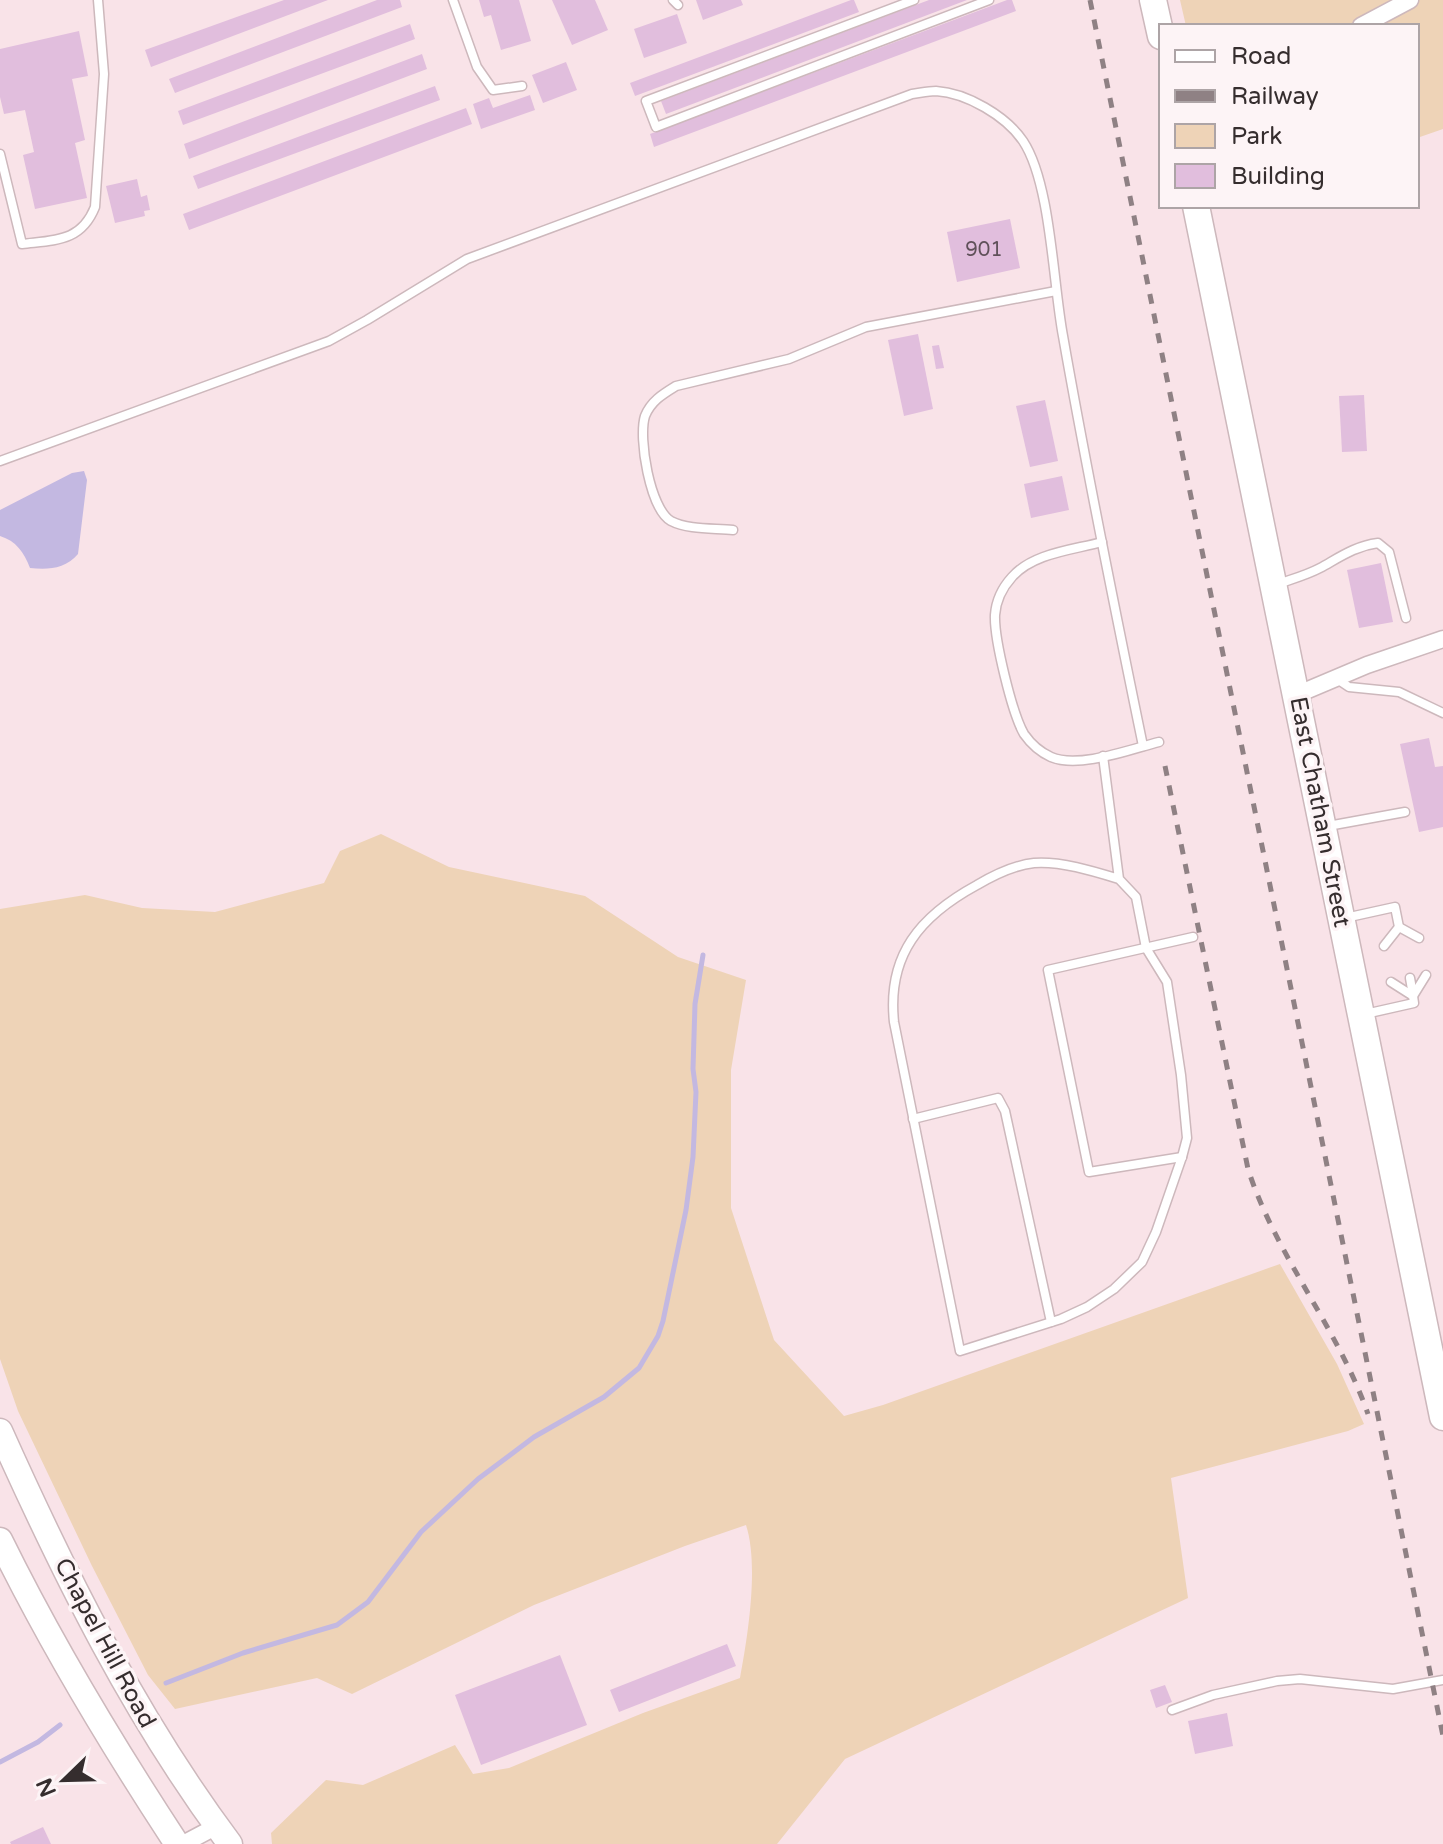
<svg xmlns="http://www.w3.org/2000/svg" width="1443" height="1844" font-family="'Varela Round',sans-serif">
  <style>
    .green { fill: #eed3b7 }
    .water { fill: #c3b8e1 }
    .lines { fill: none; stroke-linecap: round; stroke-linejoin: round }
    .stream { stroke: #c3b8e1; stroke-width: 5 }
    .building { fill: #e1bedd }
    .service-casing { stroke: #cdb8bc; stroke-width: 11 }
    .minor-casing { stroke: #cdb8bc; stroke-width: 19 }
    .secondary-casing { stroke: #cdb8bc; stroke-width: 27 }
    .primary-casing { stroke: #cdb8bc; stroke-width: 29 }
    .service { stroke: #fff; stroke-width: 8 }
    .minor { stroke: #fff; stroke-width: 16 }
    .secondary { stroke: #fff; stroke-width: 24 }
    .primary { stroke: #fff; stroke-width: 26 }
    .rail { stroke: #8f8184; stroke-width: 5; stroke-dasharray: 10 10; stroke-linecap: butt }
    .labels { text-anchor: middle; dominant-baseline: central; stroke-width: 7; stroke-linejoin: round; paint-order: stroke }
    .number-label { font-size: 20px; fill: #60515a }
    .street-label { font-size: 24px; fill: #352d2e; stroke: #fdf4f6 }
  </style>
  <rect width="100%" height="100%" fill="#f9e3e8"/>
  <g class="green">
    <path d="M1180 0H1443V129L1417 138V26H1186Z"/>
    <path d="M381 834 449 867 585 896 678 957 746 980 731 1070V1208L774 1340 844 1416 883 1405 1280 1264 1337 1364 1364 1424 1348 1431 1171 1478 1188 1598 845 1759 777 1844H272L271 1833 326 1780 363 1785 455 1745 473 1774 509 1768 643 1713 740 1678C748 1635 759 1565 746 1525L685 1546 534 1605 352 1694 317 1678 175 1709 148 1675 92 1566 18 1411 0 1359V909L85 895 142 908 215 912 324 883 340 851Z"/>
  </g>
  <path class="water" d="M84 471 87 480 78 554C65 569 48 570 30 568 24 552 16 541 0 536V510L72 473Z"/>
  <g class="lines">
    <g class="stream">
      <path d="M166 1683 243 1653 337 1625 368 1602 421 1532 478 1479 534 1437 604 1397 639 1368 658 1336 663 1321 686 1210 693 1157 696 1092 693 1069 695 1004 703 955"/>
      <path d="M0 1762 38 1742 60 1725"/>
    </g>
  </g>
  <g class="building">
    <path d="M284 0H328L151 67 145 50Z"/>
    <path d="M377 0H400L402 7 175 93 169 79Z"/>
    <path d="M479 0H519L531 41 501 50 491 15 484 17Z"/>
    <path d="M552 0H595L608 30 572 45Z"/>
    <path d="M696 0H741L743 5 703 20Z"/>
    <path d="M851 0H854L859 12 635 96 630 83Z"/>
    <path d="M929 0H967L666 114 661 101Z"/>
    <path d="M1007 0H1012L1016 11 654 147 650 134Z"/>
    <path d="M677 14 687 43 644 58 634 29Z"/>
    <path d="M410 24 415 39 183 125 178 111Z"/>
    <path d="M79 31 88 76 72 79 85 140 75 143 87 198 35 209 23 155 34 152 25 110 4 114 0 97V49Z"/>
    <path d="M422 54 427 69 189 159 184 144Z"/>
    <path d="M566 62 577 90 543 103 532 75Z"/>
    <path d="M435 86 440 100 198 189 193 176Z"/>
    <path d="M530 95 535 110 481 129 473 104 489 98 493 108Z"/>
    <path d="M466 108 472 124 189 230 183 214Z"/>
    <path d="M137 179 141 197 147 195 150 210 144 211 145 216 115 223 106 186Z"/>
    <path d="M1010 219 1020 268 957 282 947 232Z"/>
    <path d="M918 334 933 409 904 416 888 340Z"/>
    <path d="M939 345 944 368 936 369 932 346Z"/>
    <path d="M1364 395 1367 451 1342 452 1339 396Z"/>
    <path d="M1045 400 1058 461 1030 467 1016 406Z"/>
    <path d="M1062 476 1069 510 1031 518 1024 484Z"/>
    <path d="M1381 563 1393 622 1359 628 1347 570Z"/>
    <path d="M1429 738 1435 767 1443 766V827L1419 832 1400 744Z"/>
    <path d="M727 1644 736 1666 619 1712 610 1690Z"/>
    <path d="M560 1655 587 1725 481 1765 455 1695Z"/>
    <path d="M1165 1685 1172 1702 1156 1708 1150 1690Z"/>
    <path d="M1227 1713 1233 1746 1195 1754 1188 1721Z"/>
    <path d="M43 1827 51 1844H11L10 1842Z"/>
  </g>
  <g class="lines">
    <g class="service-casing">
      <g id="service">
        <path d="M453 0 477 67 493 90 522 86"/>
        <path d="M673 0 678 5"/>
        <path d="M914 0 646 101 656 127 989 0"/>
        <path d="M0 154 22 244C55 240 81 242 95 207L104 74 98 0"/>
        <path d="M0 461 329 341 367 320 467 259 912 94C920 93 928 91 936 91 967 93 1006 116 1023 141 1051 183 1053 284 1063 336 1087 473 1115 610 1143 746"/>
        <path d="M733 530C715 528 688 530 671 521 650 509 638 438 645 416 651 401 663 394 676 386L789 359 866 327 1056 291"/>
        <path d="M1102 542C1073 550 1033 553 1012 577 1002 588 996 601 995 615 994 639 1012 713 1024 734 1031 744 1040 752 1051 757 1079 769 1131 749 1159 742"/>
        <path d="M1278 584C1292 579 1307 575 1320 568 1340 557 1355 546 1378 543L1389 552 1406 618"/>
        <path d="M1337 679 1349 687 1399 692 1443 713"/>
        <path d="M1103 756 1119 879 1136 897 1146 948 1167 982 1181 1075 1187 1138 1182 1157 1156 1232 1142 1262 1114 1289 1087 1307 1061 1319 960 1351 894 1022C887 955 920 916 977 885 994 875 1015 865 1034 863 1061 861 1093 871 1119 879"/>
        <path d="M1328 826 1405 812"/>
        <path d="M1345 918 1395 907 1399 927 1384 946"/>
        <path d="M1399 927 1419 938"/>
        <path d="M1410 978 1413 995"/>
        <path d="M1413 996 1426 975"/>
        <path d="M1365 1014 1414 1003 1413 996 1391 982"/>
        <path d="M913 1119 998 1098 1005 1111 1051 1322"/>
        <path d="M1182 1157 1089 1172 1048 970 1193 937"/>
        <path d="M1172 1710 1213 1695 1277 1681 1300 1679 1393 1689 1443 1680"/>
      </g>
    </g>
    <g class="minor-casing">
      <g id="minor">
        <path d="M1361 26 1410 0"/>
        <path d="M1296 695 1367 665 1443 639"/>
        <path d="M183 1844 217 1826"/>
      </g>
    </g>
    <g class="secondary-casing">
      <g id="secondary">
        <path d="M0 1431C65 1576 135 1717 230 1844"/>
        <path d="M0 1540C52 1646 112 1745 177 1844"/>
      </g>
    </g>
    <g class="primary-casing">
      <g id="primary">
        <path d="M1153 0 1161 36"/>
        <path d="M1196 206 1443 1417"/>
      </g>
    </g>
    <use href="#service" class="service"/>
    <use href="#minor" class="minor"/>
    <use href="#secondary" class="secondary"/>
    <use href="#primary" class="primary"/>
    <g class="rail">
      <path d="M1090 0 1443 1736"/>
      <path d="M1165 766 1248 1169C1276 1256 1338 1328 1368 1414"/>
    </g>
  </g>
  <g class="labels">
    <g class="number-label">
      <text x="984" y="250">901</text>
    </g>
    <g class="street-label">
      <text transform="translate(1320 812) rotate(79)">East Chatham Street</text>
      <text transform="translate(105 1643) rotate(62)">Chapel Hill Road</text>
    </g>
  </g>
  <rect x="1159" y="24" width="260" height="184" fill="#fdf4f6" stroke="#ada4a6" stroke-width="2"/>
  <rect x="1175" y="50" width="40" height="12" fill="#ffffff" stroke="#ada4a6" stroke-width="2"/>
  <text x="1231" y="64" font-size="24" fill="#352d2e">Road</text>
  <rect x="1175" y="90" width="40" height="12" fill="#8f8184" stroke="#ada4a6" stroke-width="2"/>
  <text x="1231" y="104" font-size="24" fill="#352d2e">Railway</text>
  <rect x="1175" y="124" width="40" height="24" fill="#eed3b7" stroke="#ada4a6" stroke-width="2"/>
  <text x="1231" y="144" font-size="24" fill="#352d2e">Park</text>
  <rect x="1175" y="164" width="40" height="24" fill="#e1bedd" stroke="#ada4a6" stroke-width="2"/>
  <text x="1231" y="184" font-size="24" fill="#352d2e">Building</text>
  <g transform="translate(64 1780) rotate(247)" stroke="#fdf4f6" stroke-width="6" paint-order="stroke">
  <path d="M0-6L14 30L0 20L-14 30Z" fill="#352d2e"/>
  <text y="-12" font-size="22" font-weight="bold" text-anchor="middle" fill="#352d2e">N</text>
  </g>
</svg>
